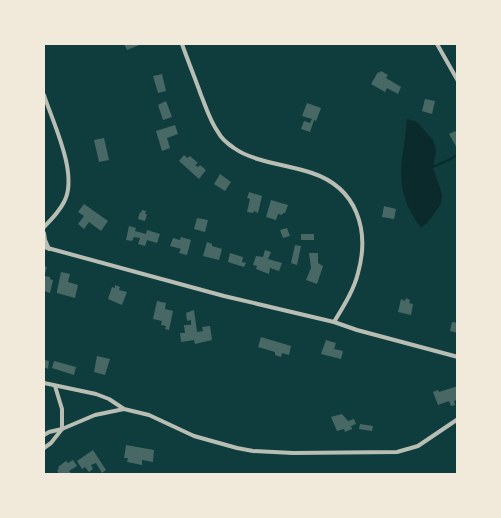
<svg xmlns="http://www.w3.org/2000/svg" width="501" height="518" font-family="Literata,serif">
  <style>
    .water { fill: #0a2a2b }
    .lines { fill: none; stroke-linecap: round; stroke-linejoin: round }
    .stream { stroke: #0a2a2b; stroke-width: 2 }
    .building { fill: #486865 }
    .minor { stroke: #b8beb3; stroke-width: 4 }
  </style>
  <rect width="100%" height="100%" fill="#0f3d3e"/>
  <path class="water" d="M407 119 417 122 433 140 436 151 433 168 442 194 441 204 428 222 421 228C391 187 403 164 407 119Z"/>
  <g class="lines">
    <path class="stream" d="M433 167 451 159 458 154"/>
  </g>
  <g class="building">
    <path d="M124 44H142L127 50Z"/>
    <path d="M381 71 388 75 386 78 401 87 398 94 387 88 385 92 371 84 378 72 379 73Z"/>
    <path d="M162 74 166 91 158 93 153 76Z"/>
    <path d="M425 99 435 101 432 114 422 111Z"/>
    <path d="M166 101 172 117 163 120 158 105Z"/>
    <path d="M307 103 321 108 316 121 314 120 310 132 301 129 304 121 310 123 312 119 302 116Z"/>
    <path d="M175 125 178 134 167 138 170 148 162 151 156 131Z"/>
    <path d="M455 131 458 135V150L449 134Z"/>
    <path d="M104 138 109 160 99 162 94 140Z"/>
    <path d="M184 155 187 158 190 156 198 163 195 165 198 167 200 165 206 170 199 179 179 161Z"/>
    <path d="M220 174 231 182 225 191 214 184Z"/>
    <path d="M249 192 262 196 258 213 254 211 253 213 247 212 250 199 247 198Z"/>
    <path d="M271 200 288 205 285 213H283L282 215 278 214 276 220 266 217Z"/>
    <path d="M84 204 108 221 101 231 89 222 84 229 78 224 84 216 78 212Z"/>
    <path d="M384 206 396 209 394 219 382 217Z"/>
    <path d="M142 210 146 211 145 214H147L145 221 138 219 140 212 141 213Z"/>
    <path d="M197 218 208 220 205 232 194 229Z"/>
    <path d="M129 226 136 228 135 231 146 234 147 230 160 234 157 243 147 240 145 246 138 244 140 238 134 237 132 241 126 240Z"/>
    <path d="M287 228 290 236 283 238 280 230Z"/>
    <rect x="301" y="234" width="13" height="6"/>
    <path d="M181 237 191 240 187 255 179 253 181 249 170 246 173 238 180 240Z"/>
    <path d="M207 242 212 244V246L222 249 219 260 203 256Z"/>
    <path d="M295 245 301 246 297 265 291 263Z"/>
    <path d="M265 250 271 252 268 259 282 263 279 271 270 268 269 274 256 269 257 266 253 265 256 256 263 257Z"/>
    <path d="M230 253 243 257 242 262 246 263 244 267 228 262Z"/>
    <path d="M309 253H318V263L323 266 317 284 306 280 311 268Z"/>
    <path d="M44 266 47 267 44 276 50 277V279L53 280 50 293 44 291Z"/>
    <path d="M61 272 70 274 68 282 78 285 75 298 57 293V291Z"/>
    <path d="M115 285 120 287 119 290 127 292 122 305 108 299 112 287 115 288Z"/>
    <path d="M406 298 410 300 409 303 413 304 411 315 398 312 401 299 405 301Z"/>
    <path d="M157 301 166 303 165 309 173 311 169 330 165 329 166 326 161 325 162 321 153 319Z"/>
    <path d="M194 310 197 332 203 331 202 327 210 326 212 340 195 344 194 340 181 342 180 333H185L184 325H191V320L187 321 186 313Z"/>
    <path d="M452 322 458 323V333L450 331Z"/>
    <path d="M261 337 291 346 289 355 282 353 281 357 275 355V352L258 347Z"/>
    <path d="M326 340 336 343 334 349 343 351 341 359 321 354Z"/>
    <path d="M97 356 110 359 105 375 94 372Z"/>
    <path d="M44 360 49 361 48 369 44 367Z"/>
    <path d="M54 361 76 367 74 375 52 368Z"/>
    <path d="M458 386V399L454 401 455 405 451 406 449 401 438 405 433 392 438 390 439 392Z"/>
    <path d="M342 414 348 421 354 419 356 424 351 426 352 429 345 432 344 429 337 431 331 417Z"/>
    <path d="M360 424 373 426 372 431 359 429Z"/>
    <path d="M126 445 154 450 153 462 142 460V465L127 462 128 458H124Z"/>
    <path d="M93 450 106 470 102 473 96 463 91 465 93 469 89 472 85 467 82 469 77 461Z"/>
    <path d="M73 460 77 466 69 471 72 474H59L57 470 59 469 58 467 66 461 68 463Z"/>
  </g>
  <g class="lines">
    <g class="minor">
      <path d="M182 44C188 61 195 78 201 95 206 107 210 121 218 132 221 138 228 144 234 148 253 162 289 165 312 173 357 188 370 230 358 273 354 290 343 307 334 322"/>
      <path d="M437 44 458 81"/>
      <path d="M44 95C53 123 79 175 64 202 59 212 51 220 44 227"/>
      <path d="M44 233 45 240 49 249"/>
      <path d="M44 247 224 296 334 322 357 330 458 357"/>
      <path d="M44 383 96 394 109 399 124 409 149 415 194 436 237 448 253 451 293 453 397 452 418 446 458 419"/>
      <path d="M44 435 49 432 62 429 95 415 124 409"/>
      <path d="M44 448 51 443 62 429V409L55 386"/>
    </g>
  </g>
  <rect width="501" height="518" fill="none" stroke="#f1e9da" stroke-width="90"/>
</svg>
